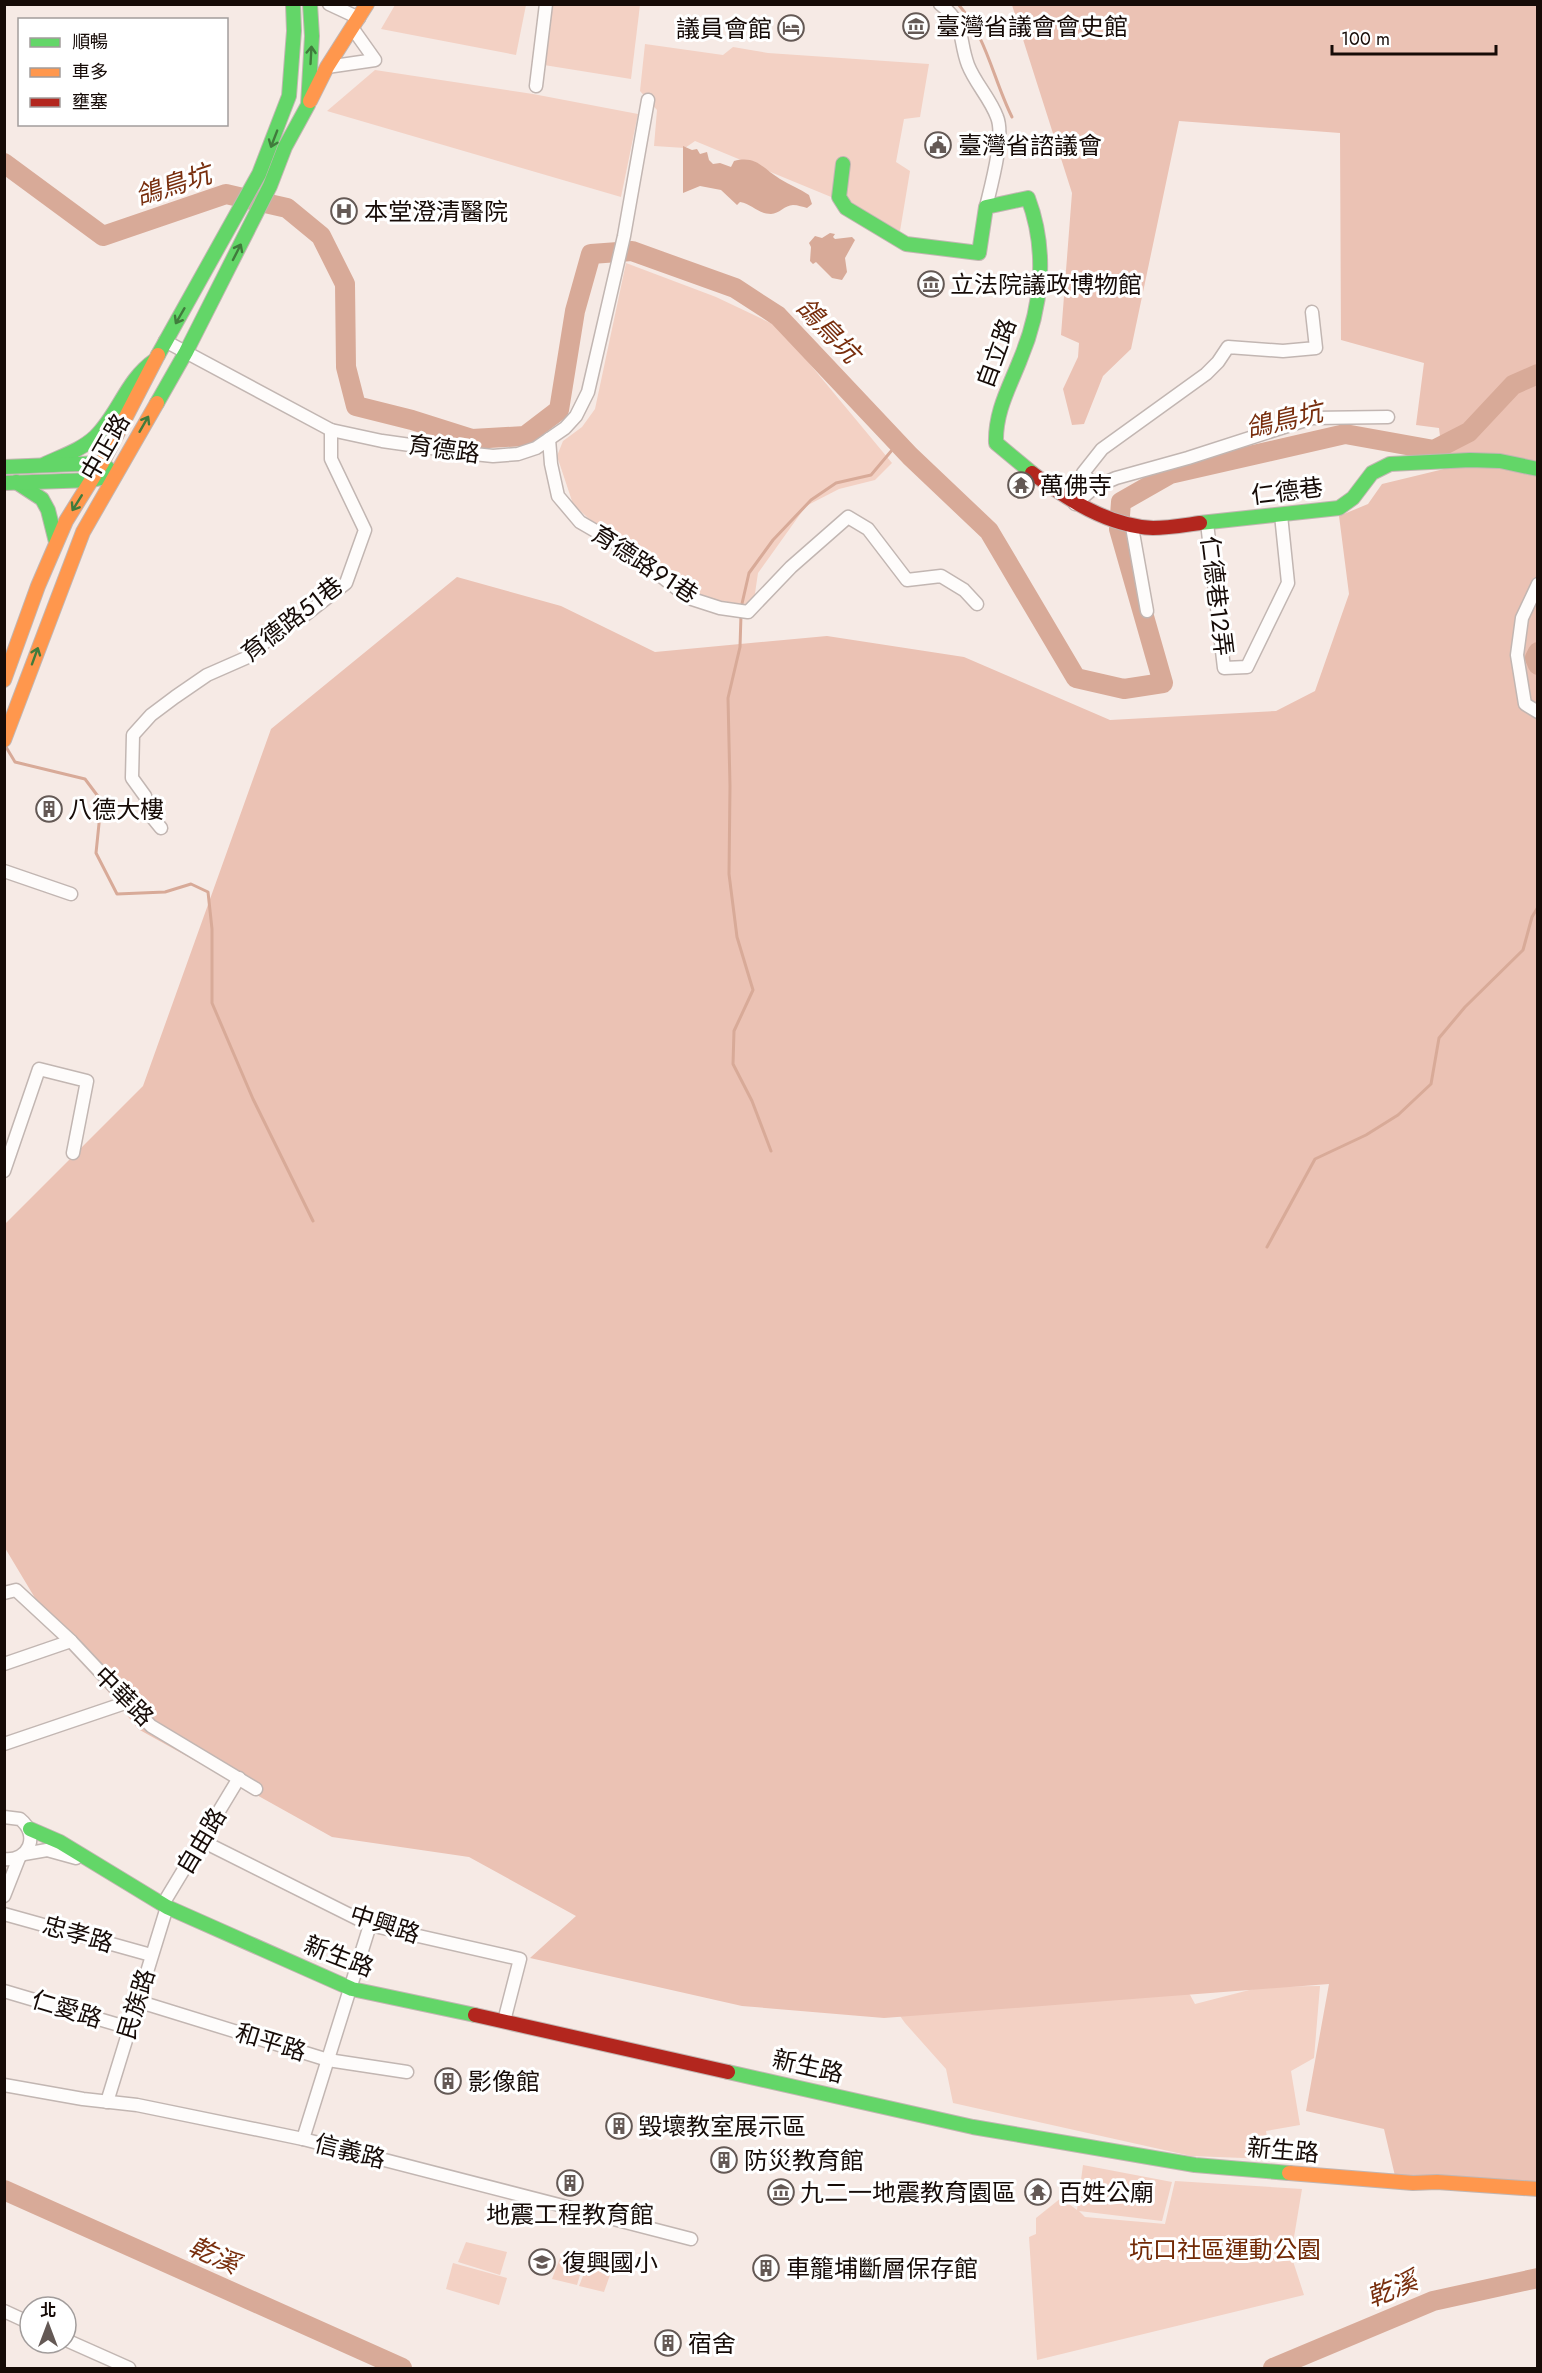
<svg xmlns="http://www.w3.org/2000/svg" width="1542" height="2373" font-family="Jost,'Noto Sans TC',sans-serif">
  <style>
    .green { fill: #f3d1c4 }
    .forest { fill: #ebc2b4 }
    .water { fill: #d8aa98 }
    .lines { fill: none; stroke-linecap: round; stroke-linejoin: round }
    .stream { stroke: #d8aa98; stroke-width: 3 }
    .river { stroke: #d8aa98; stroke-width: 20 }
    .street-casing { stroke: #c2b6b2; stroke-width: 15 }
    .fast-casing { stroke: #c2b6b2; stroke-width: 16 }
    .slow-casing { stroke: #c2b6b2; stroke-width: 16 }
    .jam-casing { stroke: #c2b6b2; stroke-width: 16 }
    .street { stroke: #fefcfb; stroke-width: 12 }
    .fast { stroke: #63d668; stroke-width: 14 }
    .slow { stroke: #ff974d; stroke-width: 14 }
    .jam { stroke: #b3261e; stroke-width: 14 }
    .oneway { stroke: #407b3c }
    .labels { text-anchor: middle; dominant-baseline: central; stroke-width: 6; stroke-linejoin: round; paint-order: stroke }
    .poi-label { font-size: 24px; fill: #160b07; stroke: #fff; text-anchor: start }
    .street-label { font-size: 24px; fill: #160b07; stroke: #fff }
    .park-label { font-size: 24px; fill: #722905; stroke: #fff }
    .water-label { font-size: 26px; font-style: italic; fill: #782e0d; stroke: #fff }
  </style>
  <rect width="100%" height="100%" fill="#f6eae5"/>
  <g class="green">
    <path d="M395 5V4L526 5 516 55 381 29Z"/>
    <path d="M553 5H640L631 79 544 65Z"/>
    <path d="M645 44 723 55 733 47 768 53 929 64 920 117 904 119 896 162 910 171 900 231 836 199 695 141 685 148 654 146 657 110 640 91Z"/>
    <path d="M375 70 533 94 638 114 621 197 327 111Z"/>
    <path d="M626 263 716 297 779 327 892 463 875 480 839 489 806 506 758 573 753 607 697 596 668 571 588 518 573 504 557 456 563 441 582 427 595 409Z"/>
    <path d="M1165 1949 1195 2004 1261 1987 1320 1986 1314 2058 1291 2071 1300 2125 1266 2131 1270 2159 1191 2156 953 2103 946 2069 905 2023 862 1962Z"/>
    <path d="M1083 2165 1172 2182 1162 2221 1079 2211 1085 2217 1165 2224 1175 2181 1302 2189 1291 2255 1304 2295 1037 2360 1029 2237 1036 2234V2218L1061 2198 1077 2210Z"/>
    <path d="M466 2242 507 2252 500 2275 458 2262Z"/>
    <path d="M560 2258 583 2265 577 2285 552 2279Z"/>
    <path d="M453 2263 507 2278 499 2305 446 2289Z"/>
    <path d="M587 2266 611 2272 604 2292 579 2286Z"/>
  </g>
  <path class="forest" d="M1012 5H1537V2182L1395 2176 1384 2129 1306 2111 1329 1984 884 2018 742 2006 530 1958 576 1916 469 1857 332 1837 138 1729 41 1608 5 1548V1224L143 1086 271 729 457 577 561 606 655 652 827 636 964 657 1110 720 1276 711 1315 691 1349 594 1339 516 1368 504 1382 484 1444 469 1439 428 1416 425 1424 363 1341 340 1340 133 1179 121 1131 349 1103 376 1084 424 1072 425 1063 389 1078 357 1079 343 1061 335 1072 193Z"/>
  <g class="water">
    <path d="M683 146 692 150 697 149 700 154 707 152 709 160 713 164 720 163 731 167 734 161C757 155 763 169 780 179 790 185 800 189 809 195L812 204 807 208C803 207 798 205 793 205 785 205 779 214 771 214 758 214 752 204 740 202L737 205 721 190 700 186 683 193Z"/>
    <path d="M830 233 835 234 833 237 835 239 852 237 855 240 845 258 847 272 842 280 832 278 816 262 813 264 810 261 811 247 809 243 815 236 822 238Z"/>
  </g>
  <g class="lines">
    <g class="stream">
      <path d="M958 4C987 37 993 79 1012 117"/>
      <path d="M741 608 749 573 773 540 811 500 836 483 871 475 898 443"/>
      <path d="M741 615 740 647 728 698 730 786 729 874 737 937 753 990 734 1031 733 1064 752 1101 771 1151"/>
      <path d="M6 747 15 762 85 779 100 799V814L96 853 117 894 165 892 191 884 208 892 212 929V1003L253 1099 313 1221"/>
      <path d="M1267 1247 1315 1159 1366 1135 1398 1115 1431 1084 1439 1038 1465 1007 1523 950 1532 917 1538 907"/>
    </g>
    <g class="river">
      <path d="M4 163 103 236 226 194 287 208 321 236 345 284 346 367 356 406 412 420 472 439 525 436 559 410 575 311 591 254 632 251 735 288 778 316 910 456 989 531 1076 678 1124 689 1163 683 1119 529 1121 502 1170 474 1345 434 1434 450 1469 432 1513 385 1538 374"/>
      <path d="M1538 652 1535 658 1538 665"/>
      <path d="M4 2190 402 2368"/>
      <path d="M1273 2368 1433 2301 1538 2278"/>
    </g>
    <g class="street-casing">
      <g id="street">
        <path d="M329 4 359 18"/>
        <path d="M940 4C966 24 958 38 968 65 975 83 990 98 997 117 1005 136 991 186 986 207"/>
        <path d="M327 67 375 60 353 29"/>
        <path d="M536 86 546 4"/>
        <path d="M165 341 331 430 382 441 474 454 493 456 518 454 536 448 565 428 576 416 588 392 624 236 648 100"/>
        <path d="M549 439 551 464 558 496 580 522 625 548 689 598 720 608 748 612 791 567 848 517 868 529 907 580 941 576 964 590 977 604"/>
        <path d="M1095 487 1116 478 1188 458 1312 418 1388 417"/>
        <path d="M1075 504 1095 487 1083 473 1102 449 1206 374 1218 362 1228 347 1283 351 1316 348 1312 312"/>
        <path d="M1207 523 1224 668 1247 667 1288 583 1281 515"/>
        <path d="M1132 527 1147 611"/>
        <path d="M1538 584 1522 618 1517 655 1525 704 1538 712"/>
        <path d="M161 828 152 817 145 796 132 778 133 735 151 715 175 697 207 675 248 657 273 635 305 615 346 583 365 530 331 459V430"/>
        <path d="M4 871 71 894"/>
        <path d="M4 1171 39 1069 87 1081 73 1153"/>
        <path d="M4 1593 16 1590 71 1641 151 1726 256 1789"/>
        <path d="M4 1664 71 1641"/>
        <path d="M4 1744 128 1702"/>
        <path d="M4 1817 20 1819C40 1835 29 1862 4 1859"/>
        <path d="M200 1840 370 1925 520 1959 504 2021"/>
        <path d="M24 1854 47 1850 76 1858"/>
        <path d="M4 1896 19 1858"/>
        <path d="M163 1904 239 1778"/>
        <path d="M4 1914 151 1955"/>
        <path d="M4 1991 129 2028"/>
        <path d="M137 2001 328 2060 407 2072"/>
        <path d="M4 2085 83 2099 137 2105 303 2139 691 2239"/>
        <path d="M107 2102 167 1907"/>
        <path d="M303 2139 370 1925"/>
        <path d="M4 2311 30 2323"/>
        <path d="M66 2340 129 2368"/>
      </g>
    </g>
    <g class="fast-casing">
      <g id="fast">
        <path d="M843 164 839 197 846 208 906 244 979 253 986 207 1028 198C1048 251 1042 308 1020 360 1009 388 995 412 996 443L1032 473"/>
        <path d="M158 355 259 174 289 96 294 31 293 4"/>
        <path d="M157 403 186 352 270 186 285 147 308 105 312 36 310 4"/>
        <path d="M45 464C62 456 81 450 95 437 119 414 126 380 155 360"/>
        <path d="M4 467 102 463 115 475"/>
        <path d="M16 482 42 499 48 510 56 542"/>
        <path d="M4 483 92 480 115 475"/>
        <path d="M1200 523 1339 508 1353 498 1372 473 1390 464 1470 460 1500 461 1538 469"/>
        <path d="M30 1829 60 1842 167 1907 352 1989 475 2015"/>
        <path d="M728 2072 973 2127 1195 2165 1289 2173"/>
      </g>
    </g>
    <g class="slow-casing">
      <g id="slow">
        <path d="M310 101 327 67 367 4"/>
        <path d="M4 680 38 586 66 521 102 463 158 355"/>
        <path d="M4 740 83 532 157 403"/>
        <path d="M1289 2173 1413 2183 1437 2182 1538 2189"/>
      </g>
    </g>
    <g class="jam-casing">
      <g id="jam">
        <path d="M1032 473C1067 499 1108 526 1153 528 1168 528 1185 525 1200 523"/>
        <path d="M475 2015 728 2072"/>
      </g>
    </g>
    <use href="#street" class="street"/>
    <use href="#fast" class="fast"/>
    <use href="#slow" class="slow"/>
    <use href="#jam" class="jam"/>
  </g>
  <defs><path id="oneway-shaft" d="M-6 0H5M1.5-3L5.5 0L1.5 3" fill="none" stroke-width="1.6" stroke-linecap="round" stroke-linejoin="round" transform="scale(1.5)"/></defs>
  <g class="oneway">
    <use href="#oneway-shaft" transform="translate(311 55) rotate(-87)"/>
    <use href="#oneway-shaft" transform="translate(274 139) rotate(111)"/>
    <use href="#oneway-shaft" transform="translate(237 252) rotate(-63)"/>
    <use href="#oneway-shaft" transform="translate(180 316) rotate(120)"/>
    <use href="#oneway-shaft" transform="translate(144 424) rotate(-60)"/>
    <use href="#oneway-shaft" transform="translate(77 503) rotate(122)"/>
    <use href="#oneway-shaft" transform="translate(35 656) rotate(-70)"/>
  </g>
  <defs>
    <g id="museum-ring" transform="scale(1.35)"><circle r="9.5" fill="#fff" stroke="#645955" stroke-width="1.5"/><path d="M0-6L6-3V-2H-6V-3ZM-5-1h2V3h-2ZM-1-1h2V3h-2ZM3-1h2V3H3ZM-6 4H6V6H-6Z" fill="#645955"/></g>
    <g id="hotel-ring" transform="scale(1.35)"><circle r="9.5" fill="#fff" stroke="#645955" stroke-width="1.5"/><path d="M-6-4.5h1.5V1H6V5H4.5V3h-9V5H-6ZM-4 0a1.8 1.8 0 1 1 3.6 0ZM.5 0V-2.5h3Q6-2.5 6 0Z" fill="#645955"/></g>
    <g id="civic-ring" transform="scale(1.35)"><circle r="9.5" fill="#fff" stroke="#645955" stroke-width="1.5"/><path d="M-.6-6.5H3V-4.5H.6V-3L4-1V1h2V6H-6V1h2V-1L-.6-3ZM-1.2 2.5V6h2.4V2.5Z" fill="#645955"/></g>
    <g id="hospital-ring" transform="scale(1.35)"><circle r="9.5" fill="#fff" stroke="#645955" stroke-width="1.5"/><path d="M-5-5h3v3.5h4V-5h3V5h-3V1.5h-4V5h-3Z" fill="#645955"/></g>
    <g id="temple-ring" transform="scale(1.35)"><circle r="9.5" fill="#fff" stroke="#645955" stroke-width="1.5"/><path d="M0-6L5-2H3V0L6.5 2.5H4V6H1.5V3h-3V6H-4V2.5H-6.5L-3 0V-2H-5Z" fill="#645955"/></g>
    <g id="building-ring" transform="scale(1.35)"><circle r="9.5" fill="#fff" stroke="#645955" stroke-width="1.5"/><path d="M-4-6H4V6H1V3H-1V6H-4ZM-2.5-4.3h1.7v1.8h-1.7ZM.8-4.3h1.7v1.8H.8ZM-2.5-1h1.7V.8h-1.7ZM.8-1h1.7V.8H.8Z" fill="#645955"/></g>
    <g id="school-ring" transform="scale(1.35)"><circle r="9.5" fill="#fff" stroke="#645955" stroke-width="1.5"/><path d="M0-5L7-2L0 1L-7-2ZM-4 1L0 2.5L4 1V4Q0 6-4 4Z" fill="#645955"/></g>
  </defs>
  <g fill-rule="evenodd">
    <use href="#museum-ring" x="916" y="26"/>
    <use href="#hotel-ring" x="791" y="28"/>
    <use href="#civic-ring" x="938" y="145"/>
    <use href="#hospital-ring" x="344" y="211"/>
    <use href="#museum-ring" x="931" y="284"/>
    <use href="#temple-ring" x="1021" y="485"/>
    <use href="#building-ring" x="49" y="809"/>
    <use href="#building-ring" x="448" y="2081"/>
    <use href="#building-ring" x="619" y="2126"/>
    <use href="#building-ring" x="724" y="2160"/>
    <use href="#building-ring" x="570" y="2183"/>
    <use href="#museum-ring" x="781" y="2192"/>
    <use href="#temple-ring" x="1038" y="2192"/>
    <use href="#school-ring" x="542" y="2262"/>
    <use href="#building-ring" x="766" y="2268"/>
    <use href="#building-ring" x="668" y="2343"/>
  </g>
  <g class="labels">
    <g class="poi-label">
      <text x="936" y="26">臺灣省議會會史館</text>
      <text x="772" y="28" text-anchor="end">議員會館</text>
      <text x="958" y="145">臺灣省諮議會</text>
      <text x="364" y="211">本堂澄清醫院</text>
      <text x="950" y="284">立法院議政博物館</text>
      <text x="1040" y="485">萬佛寺</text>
      <text x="68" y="809">八德大樓</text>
      <text x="468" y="2081">影像館</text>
      <text x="638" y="2126">毀壞教室展示區</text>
      <text x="744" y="2160">防災教育館</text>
      <text x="800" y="2192">九二一地震教育園區</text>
      <text x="1058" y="2192">百姓公廟</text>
      <text x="570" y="2214" text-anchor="middle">地震工程教育館</text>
      <text x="562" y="2262">復興國小</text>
      <text x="786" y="2268">車籠埔斷層保存館</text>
      <text x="688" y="2343">宿舍</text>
    </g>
    <g class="street-label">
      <text transform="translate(996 353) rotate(-70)">自立路</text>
      <text transform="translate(105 447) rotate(-60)">中正路</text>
      <text transform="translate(444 449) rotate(8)">育德路</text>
      <text transform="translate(1287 491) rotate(-7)">仁德巷</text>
      <text transform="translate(645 564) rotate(33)">育德路91巷</text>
      <text transform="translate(1217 596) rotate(83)">仁德巷12弄</text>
      <text transform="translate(292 619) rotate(-38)">育德路51巷</text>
      <text transform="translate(124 1696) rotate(45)">中華路</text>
      <text transform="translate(201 1841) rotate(-59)">自由路</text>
      <text transform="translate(385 1924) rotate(18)">中興路</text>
      <text transform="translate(78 1934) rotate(16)">忠孝路</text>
      <text transform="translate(339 1956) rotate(21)">新生路</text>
      <text transform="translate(136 2004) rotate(-73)">民族路</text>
      <text transform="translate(67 2009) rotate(17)">仁愛路</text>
      <text transform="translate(271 2042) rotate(17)">和平路</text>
      <text transform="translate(808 2066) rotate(13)">新生路</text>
      <text transform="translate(1283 2150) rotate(5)">新生路</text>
      <text transform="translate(350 2151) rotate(14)">信義路</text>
    </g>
    <g class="park-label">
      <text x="1225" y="2249">坑口社區運動公園</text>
    </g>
    <g class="water-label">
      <text transform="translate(173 185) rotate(-18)">鴿鳥坑</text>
      <text transform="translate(828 330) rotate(46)">鴿鳥坑</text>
      <text transform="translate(1284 420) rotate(-13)">鴿鳥坑</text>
      <text transform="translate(214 2255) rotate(24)">乾溪</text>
      <text transform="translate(1392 2289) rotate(-22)">乾溪</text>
    </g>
  </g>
  <rect width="1542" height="2373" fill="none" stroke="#160b07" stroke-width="12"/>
  <rect x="18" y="18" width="210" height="108" fill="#ffffff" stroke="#a29d9c" stroke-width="1.5"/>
  <rect x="30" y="38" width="30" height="9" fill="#63d668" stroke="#a29d9c" stroke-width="1.5"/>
  <text x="72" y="48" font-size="18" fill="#160b07">順暢</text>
  <rect x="30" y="68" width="30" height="9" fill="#ff974d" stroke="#a29d9c" stroke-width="1.5"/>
  <text x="72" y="78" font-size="18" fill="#160b07">車多</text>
  <rect x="30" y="98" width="30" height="9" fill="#b3261e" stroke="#a29d9c" stroke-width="1.5"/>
  <text x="72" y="108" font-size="18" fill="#160b07">壅塞</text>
  <g transform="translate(48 2325)"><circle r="28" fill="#ffffff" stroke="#a29d9c" stroke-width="1.5"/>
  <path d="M0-4.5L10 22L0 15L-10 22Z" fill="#645955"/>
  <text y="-9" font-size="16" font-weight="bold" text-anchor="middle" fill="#160b07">北</text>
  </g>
  <path d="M1332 45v9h164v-9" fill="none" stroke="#160b07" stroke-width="3"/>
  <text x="1341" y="45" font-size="18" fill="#160b07" stroke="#ffffff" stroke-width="4.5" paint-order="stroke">100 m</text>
</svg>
